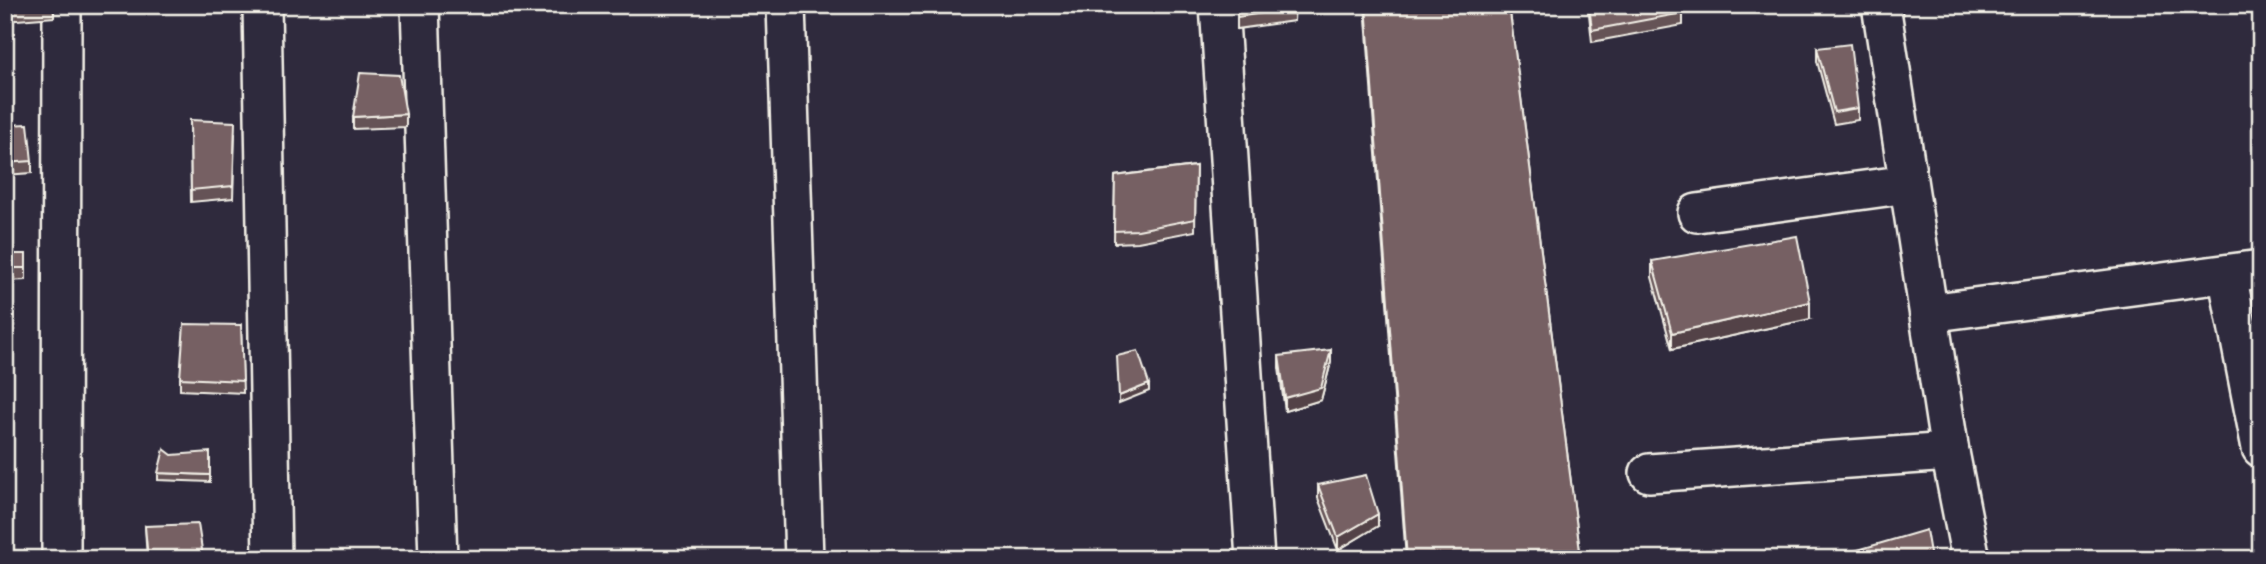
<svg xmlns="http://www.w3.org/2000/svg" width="2266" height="564" font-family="'Gochi Hand',sans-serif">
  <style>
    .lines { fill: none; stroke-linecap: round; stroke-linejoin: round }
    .minor-casing { stroke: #f4f1e8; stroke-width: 42 }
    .minor { stroke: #2f2a3d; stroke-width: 37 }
    .wall { fill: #655356; stroke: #f4f1e8; stroke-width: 2 }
    .shaded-wall { fill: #534346; stroke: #f4f1e8; stroke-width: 2 }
    .building { fill: #766064; stroke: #f4f1e8; stroke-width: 2 }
  </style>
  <rect width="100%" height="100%" fill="#2f2a3d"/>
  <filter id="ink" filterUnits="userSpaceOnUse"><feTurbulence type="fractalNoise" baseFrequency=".0143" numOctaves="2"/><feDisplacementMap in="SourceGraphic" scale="14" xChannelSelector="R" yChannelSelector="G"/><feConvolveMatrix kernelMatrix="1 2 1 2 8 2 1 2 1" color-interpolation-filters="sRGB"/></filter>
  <g filter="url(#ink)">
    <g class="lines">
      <g class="minor-casing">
        <g id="minor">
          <path d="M262 5 272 559"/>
          <path d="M420 5 438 559"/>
          <path d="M786 5 804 559"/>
          <path d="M1219 5 1255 559"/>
          <path d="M1881 5 1950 452 1971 559"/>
          <path d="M1697 213 1908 184"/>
          <path d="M2227 274 2261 448"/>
          <path d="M1929 313 2261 269"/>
          <path d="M1649 473 1950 452"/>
          <path d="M61 559 62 5"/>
        </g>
      </g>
      <use href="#minor" class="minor"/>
    </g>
    <g class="wall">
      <path d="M5 5H54V17L5 21Z"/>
      <path d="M1237 5H1295L1294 21 1237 29Z"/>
      <path d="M1365 5H1509L1581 559H1406Z"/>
      <path d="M1588 5H1683V25L1592 42Z"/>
      <path d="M1817 48 1858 108V120L1834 124 1817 61Z"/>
      <path d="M406 114V127L353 129V117Z"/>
      <path d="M190 120 235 134 233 198 191 202Z"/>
      <path d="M5 125 32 161V173L5 175Z"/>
      <path d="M1196 166 1195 231 1138 242 1114 243 1115 176Z"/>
      <path d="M5 254H26V280L5 281Z"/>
      <path d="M1652 261 1810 319 1672 349 1652 277Z"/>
      <path d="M241 325 243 393 180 390V378Z"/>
      <path d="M1279 356 1331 362 1321 400 1285 411 1279 368Z"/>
      <path d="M158 473 210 475V482L158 480Z"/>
      <path d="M1318 485 1378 526 1338 550 1318 498Z"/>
      <path d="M145 526 203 556V559H147Z"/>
    </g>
    <g class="shaded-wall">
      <path d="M1810 302V319L1672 349V333Z"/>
      <path d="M1331 350V362L1321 400 1285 411V398Z"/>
      <path d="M1149 384V391L1119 403V396Z"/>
      <path d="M1378 514V526L1338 550V537Z"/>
    </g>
    <g class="building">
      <path d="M1237 5H1294V8L1237 17Z"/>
      <path d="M1366 5H1509L1581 559H1407Z"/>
      <path d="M1589 5H1683V13L1592 30Z"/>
      <path d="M1850 44 1858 108 1834 112 1817 48Z"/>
      <path d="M360 73 399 75 406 114 353 117Z"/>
      <path d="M190 120 235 122 233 186 191 190Z"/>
      <path d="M28 124 32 161 5 163V125Z"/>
      <path d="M1196 166 1195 219 1138 230 1114 231 1115 176Z"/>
      <path d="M1797 236 1810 302 1672 333 1652 261Z"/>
      <rect x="5" y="254" width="21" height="14"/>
      <path d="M184 324 241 325 243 381 180 378Z"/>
      <path d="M1331 350 1321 388 1285 398 1279 356Z"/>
      <path d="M1138 351 1149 384 1119 396 1117 356Z"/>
      <path d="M164 449 172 455 210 452V475L158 473Z"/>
      <path d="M1366 475 1378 514 1338 537 1318 485Z"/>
      <path d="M198 524 203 556 180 559H148L145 526Z"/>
      <path d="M1926 530 1931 559H1853L1851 552Z"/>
    </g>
  </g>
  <rect width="2266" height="564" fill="none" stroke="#2f2a3d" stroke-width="28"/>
  <rect x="14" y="14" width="2238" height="536" fill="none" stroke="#f4f1e8" stroke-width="2.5" filter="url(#ink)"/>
</svg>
